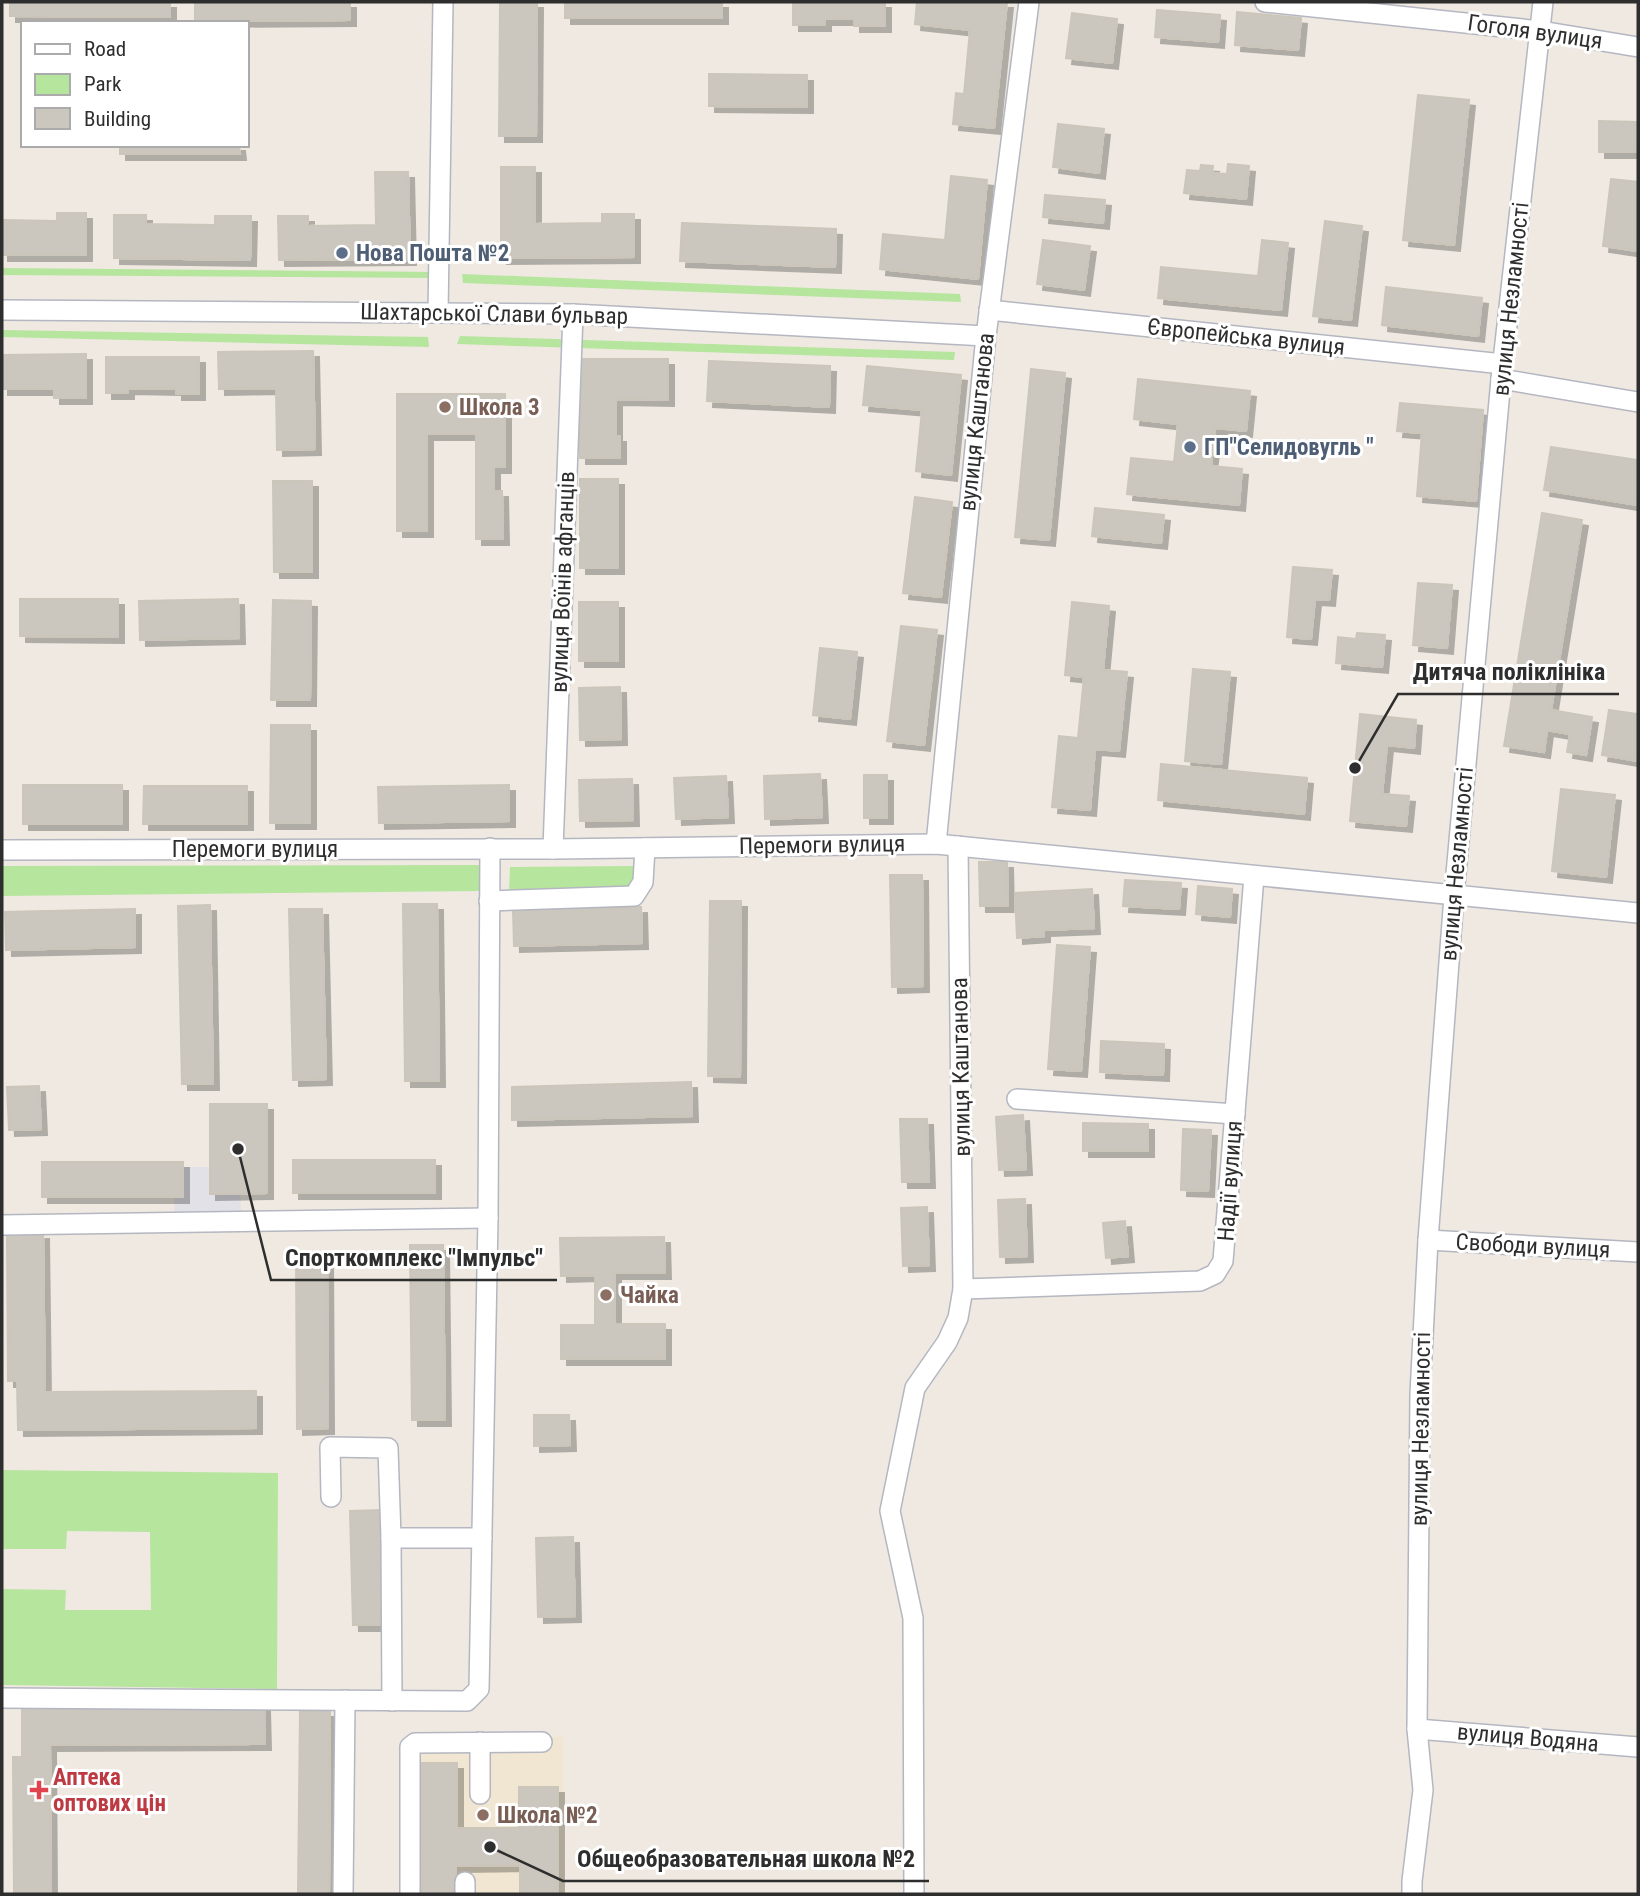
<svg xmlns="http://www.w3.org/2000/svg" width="1640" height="1896" font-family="'Roboto Condensed',sans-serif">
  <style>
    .industrial { fill: #e3e1e8 }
    .education { fill: #f0e6d1 }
    .green { fill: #b6e59e }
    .building { fill: #cbc7bf; stroke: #cbc5ba; stroke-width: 2; filter: url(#shadow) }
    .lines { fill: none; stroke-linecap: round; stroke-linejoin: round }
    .minor-casing { stroke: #b4b7c1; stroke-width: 22 }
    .minor { stroke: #fff; stroke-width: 19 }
    .service-dot { fill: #5c6f8a; stroke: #fff; stroke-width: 2.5 }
    .education-dot { fill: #8d6e63; stroke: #fff; stroke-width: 2.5 }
    .health-dot { fill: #e0444e; stroke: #fff; stroke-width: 2.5 }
    .labels { text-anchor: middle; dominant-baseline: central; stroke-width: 6; stroke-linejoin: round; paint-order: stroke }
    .street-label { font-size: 23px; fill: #2e2e2e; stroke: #fff }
    .service-label { font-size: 23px; font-weight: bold; fill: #4e5e75; stroke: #fff; text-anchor: start }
    .education-label { font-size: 23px; font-weight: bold; fill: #785e54; stroke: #fff; text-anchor: start }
    .health-label { font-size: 23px; font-weight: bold; fill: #be3a42; stroke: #fff; text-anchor: start }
    .leader { fill: none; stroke: #2e2e2e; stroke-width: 2.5 }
    .callout-dot { fill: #2e2e2e; stroke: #fff; stroke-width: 2.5 }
    .callout-label { font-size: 24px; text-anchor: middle; font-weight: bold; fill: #2e2e2e; stroke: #fff; stroke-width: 6; stroke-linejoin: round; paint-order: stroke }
  </style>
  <defs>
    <filter id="shadow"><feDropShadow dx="6" dy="6" stdDeviation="0" flood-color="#0004"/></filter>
  </defs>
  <rect width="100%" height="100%" fill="#efe9e1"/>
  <path class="industrial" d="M175 1167H240L241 1223 174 1224Z"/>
  <path class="education" d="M403 1737H563L564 1894H404Z"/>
  <g class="green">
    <path d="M2 268 437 272 436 278 2 275Z"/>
    <path d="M462 274 960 294 961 302 463 283Z"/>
    <path d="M2 330 428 337 429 347 2 337Z"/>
    <path d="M460 336 955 352 954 360 457 344Z"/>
    <path d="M480 865V891L2 896V866Z"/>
    <path d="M634 866 632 888 509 892 510 867Z"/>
    <path d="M2 1470 278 1473 277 1689 2 1685V1589L66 1590 65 1610H151L150 1532 67 1531 66 1549H2Z"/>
  </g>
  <g class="building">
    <path d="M10 2H170V17L10 16Z"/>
    <path d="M195 2H350V20L195 21Z"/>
    <path d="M500 2H537L536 136H499Z"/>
    <rect x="565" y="2" width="157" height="16"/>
    <path d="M793 2H885V26H854V19H825V25H793Z"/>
    <path d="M917 2H1007L994 128 953 124 956 93 964 94 970 30 915 24Z"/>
    <path d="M1157 10 1220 15 1218 42 1155 37Z"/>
    <path d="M1237 12 1301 18 1298 50 1235 45Z"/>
    <path d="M1072 13 1117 19 1112 63 1066 58Z"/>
    <path d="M709 74 807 75V107L709 106Z"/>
    <path d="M1418 95 1469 100 1454 245 1403 240Z"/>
    <path d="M1599 121 1638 122V152H1599Z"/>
    <path d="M1058 124 1104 129 1099 173 1053 167Z"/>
    <path d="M120 145H239L240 154H120Z"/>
    <path d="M1228 164 1249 166 1246 199 1184 193 1187 170 1200 171 1201 165 1213 166 1212 173 1227 174Z"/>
    <path d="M501 167H535V224L602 223V214H634V257L501 258Z"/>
    <path d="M375 172H408L410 259 279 260 278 216H308V226L376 225Z"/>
    <path d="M951 176 987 180 978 279 880 269 883 234 945 240Z"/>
    <path d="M1611 179 1638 182V251L1603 246Z"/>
    <path d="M1045 195 1105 200 1103 223 1043 217Z"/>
    <path d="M57 213H86V255H2V220L57 221Z"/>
    <path d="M114 215H146V224L215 225V216H251L250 260 114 258Z"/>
    <path d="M1325 221 1362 226 1351 320 1313 316Z"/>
    <path d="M682 223 836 229 835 267 680 261Z"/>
    <path d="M1043 240 1090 246 1084 290 1037 284Z"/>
    <path d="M1262 240 1288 243 1281 310 1158 298 1161 267 1258 276Z"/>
    <path d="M1386 287 1482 298 1478 336 1382 325Z"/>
    <path d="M313 351 315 449 277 450 276 388 219 389 218 352Z"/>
    <path d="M86 354V398H54V389H2V355Z"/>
    <path d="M106 357H199V394H176V389L128 388V393H106Z"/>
    <path d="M580 359H668V400L616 399V436H620V458H580Z"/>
    <path d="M709 361 830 366 829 407 707 401Z"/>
    <path d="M867 366 961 375 951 475 916 471 922 410 863 405Z"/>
    <path d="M1031 369 1065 373 1049 540 1015 537Z"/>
    <path d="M1138 379 1250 391 1246 431 1215 428 1211 466 1242 469 1239 505 1127 494 1131 458 1174 462 1178 424 1134 419Z"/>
    <path d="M397 394H505V467H494V491H502L503 539H476V434H427V531H397Z"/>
    <path d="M1400 403 1483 410 1476 501 1417 496 1422 433 1397 431Z"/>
    <path d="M1551 447 1638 460V505L1544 490Z"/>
    <rect x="580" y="479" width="38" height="89"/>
    <path d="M273 481H312V572H274Z"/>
    <path d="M915 497 952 502 941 597 903 593Z"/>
    <path d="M1095 508 1164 515 1161 543 1092 536Z"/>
    <path d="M1542 513 1582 520 1551 710 1592 717 1586 755 1567 752 1570 734 1547 730 1544 752 1504 746Z"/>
    <path d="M1293 567 1332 570 1329 600 1315 599 1311 639 1287 637Z"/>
    <path d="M1418 583 1452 585 1447 648 1413 645Z"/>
    <path d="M20 599H118V637L20 636Z"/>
    <path d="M238 599 239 638 140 640 139 601Z"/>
    <path d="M273 600 311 601 310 700H271Z"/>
    <rect x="579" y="602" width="39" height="59"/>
    <path d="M1072 602 1109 606 1103 670 1127 672 1119 751 1095 749 1090 810 1052 807 1059 736 1078 738 1084 677 1065 675Z"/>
    <path d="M901 626 937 630 924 745 887 741Z"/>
    <path d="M1357 633 1385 635 1382 667 1336 663 1338 637 1356 639Z"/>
    <path d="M820 648 857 652 850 719 813 715Z"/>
    <path d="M1193 669 1230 672 1221 764 1185 761Z"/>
    <path d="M620 687 621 739 580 740 579 688Z"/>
    <path d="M1609 710 1638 714V761L1602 755Z"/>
    <path d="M1360 714 1416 720 1414 748 1387 745 1382 794 1409 796 1406 826 1350 821Z"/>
    <path d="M271 725H310V823H270Z"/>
    <path d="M1161 764 1307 778 1304 814 1158 800Z"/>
    <path d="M820 774 822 817 765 819 764 776Z"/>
    <rect x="864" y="775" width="23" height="43"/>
    <path d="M726 776 728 817 676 819 674 778Z"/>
    <path d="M632 779 633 820 580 821 579 780Z"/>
    <rect x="23" y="785" width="99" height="39"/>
    <path d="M509 785V821L379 823 378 787Z"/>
    <path d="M144 786H247V824H143Z"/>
    <path d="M1561 789 1615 795 1606 877 1552 871Z"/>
    <path d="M979 862H1007L1008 906H980Z"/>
    <path d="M890 875H922L923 986 892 987Z"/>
    <path d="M1125 880 1181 883 1179 909 1123 906Z"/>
    <path d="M1198 886 1232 889 1230 917 1196 914Z"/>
    <path d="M1092 889 1094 928 1044 930V936L1017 938 1015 893Z"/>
    <path d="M710 901H741L740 1077 708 1076Z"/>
    <path d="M403 904H437L439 1081H405Z"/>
    <path d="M210 905 213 1084H182L178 906Z"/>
    <path d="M641 907 642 943 514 946 513 910Z"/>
    <path d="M135 909V947L6 950 5 912Z"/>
    <path d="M289 909H322L326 1079 293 1080Z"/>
    <path d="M1057 945 1090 947 1081 1071 1048 1069Z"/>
    <path d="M1101 1041 1164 1044 1163 1075 1100 1072Z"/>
    <path d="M691 1082 692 1116 512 1120V1087Z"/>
    <path d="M39 1086 41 1129 9 1130 7 1087Z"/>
    <path d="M210 1104H267V1193L210 1194Z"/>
    <path d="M1023 1115 1026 1169 999 1170 996 1117Z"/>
    <path d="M900 1119H927L929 1182H902Z"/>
    <path d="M1083 1123 1148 1124V1151H1083Z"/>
    <path d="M1183 1129 1211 1130 1208 1191 1181 1190Z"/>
    <rect x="293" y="1160" width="142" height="33"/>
    <rect x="42" y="1162" width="141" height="35"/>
    <path d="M1025 1199 1027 1256 1000 1257 998 1200Z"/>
    <path d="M927 1207 929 1265 903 1266 901 1208Z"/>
    <path d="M1125 1221 1128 1256 1106 1258 1103 1223Z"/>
    <path d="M43 1233 45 1392 256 1391V1428L18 1430 17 1381H8L7 1234Z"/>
    <path d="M664 1237 665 1273H615V1324H665V1359H561V1325H595V1275L561 1276 560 1238Z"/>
    <path d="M410 1245H443L445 1420H412Z"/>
    <path d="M296 1254H327L328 1428 297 1429Z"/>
    <path d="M534 1415H569L570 1445 534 1446Z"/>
    <path d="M382 1510 384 1625H353L350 1511Z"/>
    <path d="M573 1537 575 1616 538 1617 536 1538Z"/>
    <path d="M264 1705 265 1744 50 1745 51 1894H14L13 1757H22V1706Z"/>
    <path d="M300 1711H330L329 1894H298Z"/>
    <path d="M421 1763H457V1828H519V1787H558V1894H520V1865L456 1866V1894H422Z"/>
  </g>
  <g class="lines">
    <g class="minor-casing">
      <g id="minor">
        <path d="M1265 2 1541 31 1638 47"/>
        <path d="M2 310 573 314 986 336"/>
        <path d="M989 310 1503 364"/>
        <path d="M438 312 443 2"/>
        <path d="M1501 379 1638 402"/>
        <path d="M936 844 986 336 1029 2"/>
        <path d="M553 849 573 314"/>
        <path d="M2 850 553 849 936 844 1638 913"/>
        <path d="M489 901 634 896 643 882 645 848"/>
        <path d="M1017 1099 1235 1114"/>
        <path d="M2 1225 488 1218"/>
        <path d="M1428 1240 1638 1252"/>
        <path d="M963 1289 1200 1281 1215 1274 1223 1261 1254 876"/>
        <path d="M331 1497 330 1447 388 1448 391 1538"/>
        <path d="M2 1698 467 1701 479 1689 488 1218 490 848"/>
        <path d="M392 1701 391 1538H482"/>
        <path d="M1417 1729 1638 1747"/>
        <path d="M480 1794V1742"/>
        <path d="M343 1894 345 1700"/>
        <path d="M410 1894V1747L415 1743 542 1742"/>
        <path d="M465 1894V1882"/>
        <path d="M914 1894 913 1618 890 1511 915 1388 947 1342 958 1318 963 1289 958 846"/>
        <path d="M1412 1894V1881L1423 1790 1417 1729 1420 1394 1428 1240 1454 896 1501 379 1543 2"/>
      </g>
    </g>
    <use href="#minor" class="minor"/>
  </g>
  <g class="service-dot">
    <circle cx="342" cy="253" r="7"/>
    <circle cx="1190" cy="447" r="7"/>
  </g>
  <g class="education-dot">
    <circle cx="445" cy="407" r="7"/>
    <circle cx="606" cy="1295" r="7"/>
    <circle cx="483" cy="1815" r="7"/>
  </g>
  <path class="health-dot" d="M35.5 1779.5h7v7h7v7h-7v7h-7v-7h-7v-7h7z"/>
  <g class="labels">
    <g class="street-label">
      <text transform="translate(1535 32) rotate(8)">Гоголя вулиця</text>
      <text transform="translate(1511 299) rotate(-84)">вулиця Незламності</text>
      <text transform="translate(494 314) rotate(1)">Шахтарської Слави бульвар</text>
      <text transform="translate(1246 337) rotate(6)">Європейська вулиця</text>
      <text transform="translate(977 422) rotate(-84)">вулиця Каштанова</text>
      <text transform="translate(563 582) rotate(-88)">вулиця Воїнів афганців</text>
      <text transform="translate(822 845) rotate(-1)">Перемоги вулиця</text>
      <text x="255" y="849">Перемоги вулиця</text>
      <text transform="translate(1457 864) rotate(-85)">вулиця Незламності</text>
      <text transform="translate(961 1067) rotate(-91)">вулиця Каштанова</text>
      <text transform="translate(1230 1181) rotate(-86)">Надії вулиця</text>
      <text transform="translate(1533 1246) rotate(3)">Свободи вулиця</text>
      <text transform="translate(1421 1429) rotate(-89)">вулиця Незламності</text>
      <text transform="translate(1528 1738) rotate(5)">вулиця Водяна</text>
    </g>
    <g class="service-label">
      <text x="356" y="253">Нова Пошта №2</text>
      <text x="1204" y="447">ГП"Селидовугль "</text>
    </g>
    <g class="education-label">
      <text x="459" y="407">Школа 3</text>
      <text x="620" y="1295">Чайка</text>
      <text x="497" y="1815">Школа №2</text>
    </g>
    <g class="health-label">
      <text x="53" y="1777">Аптека<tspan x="53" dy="26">оптових цін</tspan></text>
    </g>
  </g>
  <path class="leader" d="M1355 768L1398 694H1619M238 1149L271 1280H557M490 1847L563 1881H929"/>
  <g class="callout-dot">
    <circle cx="1355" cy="768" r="7"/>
    <circle cx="238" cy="1149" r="7"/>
    <circle cx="490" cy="1847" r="7"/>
  </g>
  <g class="callout-label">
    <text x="1509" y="680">Дитяча поліклініка</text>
    <text x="414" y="1266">Спорткомплекс "Імпульс"</text>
    <text x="746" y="1867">Общеобразовательная школа №2</text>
  </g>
  <rect width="1640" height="1896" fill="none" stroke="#2e2e2e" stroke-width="7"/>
  <rect x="21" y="21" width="228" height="126" fill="#ffffff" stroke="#ababab" stroke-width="2"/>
  <rect x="35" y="44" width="35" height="10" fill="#ffffff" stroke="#ababab" stroke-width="2"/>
  <text x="84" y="56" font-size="21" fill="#2e2e2e">Road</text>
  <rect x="35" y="74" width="35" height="21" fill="#b6e59e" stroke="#ababab" stroke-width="2"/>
  <text x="84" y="91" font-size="21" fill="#2e2e2e">Park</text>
  <rect x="35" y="108" width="35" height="21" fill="#cbc7bf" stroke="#ababab" stroke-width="2"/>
  <text x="84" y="126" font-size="21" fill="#2e2e2e">Building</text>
</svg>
